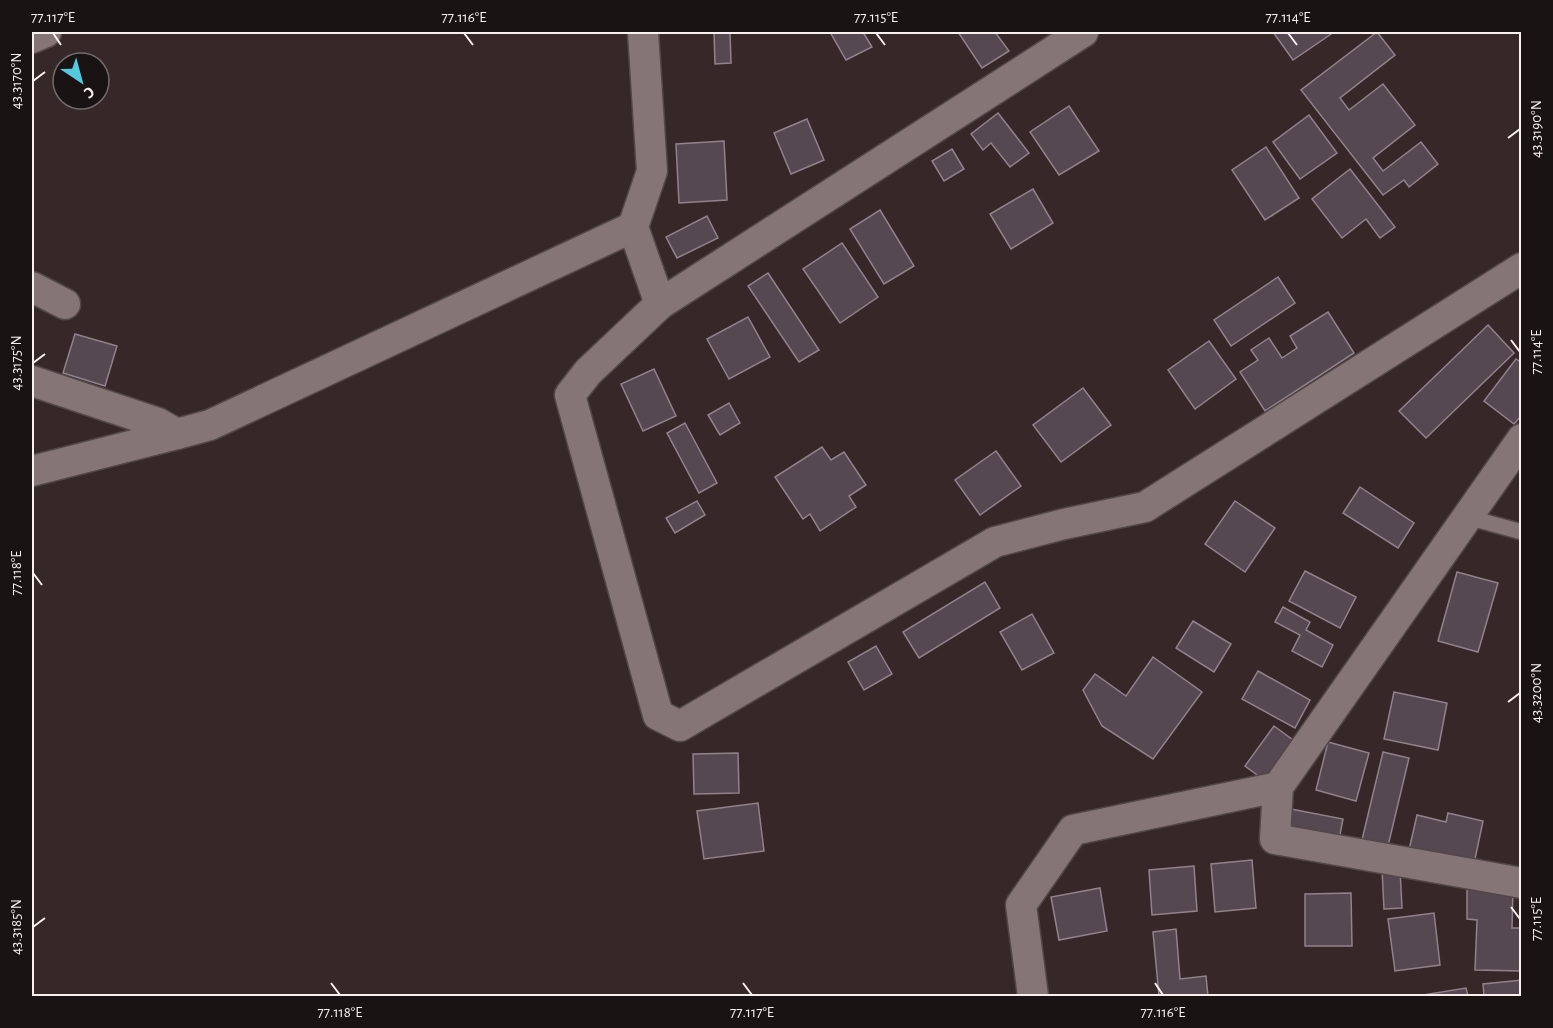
<svg xmlns="http://www.w3.org/2000/svg" width="1553" height="1028" font-family="'Alegreya Sans',sans-serif">
  <style>
    .building { fill: #554850; stroke: #91828b; stroke-width: 1.5 }
    .lines { fill: none; stroke-linecap: round; stroke-linejoin: round }
    .lane-casing { stroke: #524747; stroke-width: 18 }
    .street-casing { stroke: #524747; stroke-width: 33 }
    .lane { stroke: #867576; stroke-width: 15 }
    .street { stroke: #867576; stroke-width: 30 }
    .ticks { fill: none; stroke: #faf0f0; stroke-width: 2 }
    .neatline { fill: none; stroke: #faf0f0; stroke-width: 2 }
    .ticks-label { font-size: 15px; text-anchor: middle; fill: #faf0f0 }
  </style>
  <rect width="100%" height="100%" fill="#362829"/>
  <g class="building">
    <path d="M714 32H730L731 63 715 64Z"/>
    <path d="M830 32H863L872 47 846 60Z"/>
    <path d="M958 32H995L1009 51 982 68Z"/>
    <path d="M1273 32H1334L1293 60Z"/>
    <path d="M1377 32 1395 55 1340 98 1349 110 1383 84 1415 125 1373 158 1383 171 1421 142 1438 164 1409 187 1404 180 1383 195 1301 90Z"/>
    <path d="M1069 106 1099 151 1059 175 1030 132Z"/>
    <path d="M998 113 1029 153 1010 167 991 143 983 150 971 134Z"/>
    <path d="M1309 115 1337 153 1300 179 1273 142Z"/>
    <path d="M807 119 824 160 791 174 774 133Z"/>
    <path d="M724 141 727 200 679 203 676 144Z"/>
    <path d="M1266 147 1299 198 1265 220 1232 170Z"/>
    <path d="M952 149 964 169 944 181 932 161Z"/>
    <path d="M1350 169 1395 227 1380 238 1366 219 1342 238 1312 199Z"/>
    <path d="M1033 189 1053 223 1011 249 990 214Z"/>
    <path d="M880 210 914 266 884 284 850 229Z"/>
    <path d="M707 216 718 238 677 258 666 237Z"/>
    <path d="M842 243 878 297 840 323 803 269Z"/>
    <path d="M768 273 819 350 799 362 748 286Z"/>
    <path d="M1278 277 1295 303 1231 346 1214 320Z"/>
    <path d="M1328 312 1354 353 1265 411 1240 372 1258 360 1251 350 1269 338 1282 358 1297 348 1290 336Z"/>
    <path d="M748 317 770 357 729 379 707 339Z"/>
    <path d="M1488 325 1514 353 1426 438 1399 411Z"/>
    <path d="M75 334 117 346 105 386 63 373Z"/>
    <path d="M1209 341 1236 379 1195 409 1168 370Z"/>
    <path d="M1516 359 1522 363V415L1514 424 1484 401Z"/>
    <path d="M654 369 676 416 643 431 621 384Z"/>
    <path d="M1083 388 1111 425 1061 462 1033 425Z"/>
    <path d="M729 403 740 423 720 435 708 415Z"/>
    <path d="M685 423 717 483 699 493 667 433Z"/>
    <path d="M822 447 831 460 844 452 866 485 849 496 856 507 820 531 810 514 803 519 775 477Z"/>
    <path d="M996 451 1021 486 980 515 955 480Z"/>
    <path d="M1360 487 1414 523 1398 548 1343 513Z"/>
    <path d="M697 501 705 515 675 533 666 518Z"/>
    <path d="M1235 501 1275 528 1245 572 1205 544Z"/>
    <path d="M1305 571 1356 597 1340 628 1289 601Z"/>
    <path d="M1457 572 1498 583 1478 652 1438 641Z"/>
    <path d="M985 582 1000 608 919 658 903 632Z"/>
    <path d="M1283 607 1310 622 1306 630 1333 645 1322 667 1292 651 1300 635 1275 622Z"/>
    <path d="M1032 614 1054 653 1022 670 1000 632Z"/>
    <path d="M1193 621 1231 644 1214 672 1176 648Z"/>
    <path d="M876 646 892 674 864 690 848 662Z"/>
    <path d="M1153 657 1202 692 1153 759 1102 726 1083 690 1095 674 1126 696Z"/>
    <path d="M1258 671 1310 700 1295 728 1242 699Z"/>
    <path d="M1394 692 1447 703 1438 750 1384 739Z"/>
    <path d="M1274 726 1293 740 1264 780 1245 766Z"/>
    <path d="M1328 742 1369 753 1356 801 1316 790Z"/>
    <path d="M1383 752 1409 758 1387 850 1361 844Z"/>
    <path d="M738 753 739 793 694 794 693 754Z"/>
    <path d="M758 803 764 851 704 859 697 811Z"/>
    <path d="M1291 809 1343 819 1338 845 1285 834Z"/>
    <path d="M1448 813 1483 821 1474 864 1409 850 1417 815 1446 822Z"/>
    <path d="M1252 860 1256 908 1215 912 1211 864Z"/>
    <path d="M1194 866 1197 911 1152 915 1149 870Z"/>
    <path d="M1382 869H1400L1402 908 1384 909Z"/>
    <path d="M1467 885 1513 886 1512 928H1522V971L1475 970 1477 920 1467 919Z"/>
    <path d="M1100 888 1107 931 1059 940 1051 897Z"/>
    <path d="M1351 893 1352 946H1305V894Z"/>
    <path d="M1434 913 1440 965 1395 971 1388 919Z"/>
    <path d="M1176 929 1180 979 1206 976 1208 996H1159L1153 932Z"/>
    <path d="M1522 980V996H1484L1483 984Z"/>
    <path d="M1466 988 1468 996H1417Z"/>
  </g>
  <g class="lines">
    <g class="lane-casing">
      <path id="lane" d="M1467 517 1522 532"/>
    </g>
    <g class="street-casing">
      <g id="street">
        <path d="M643 32 652 171 633 227 660 304 588 372 570 395 658 715 680 726 995 542 1064 524 1145 507 1522 268"/>
        <path d="M32 38 46 32"/>
        <path d="M32 287 65 304"/>
        <path d="M660 304 1083 32"/>
        <path d="M32 381 158 423 177 434 210 425 633 227"/>
        <path d="M1522 439 1278 787 1275 839 1522 883"/>
        <path d="M32 471 177 434"/>
        <path d="M1033 996 1021 905 1073 830 1278 787"/>
      </g>
    </g>
    <use href="#lane" class="lane"/>
    <use href="#street" class="street"/>
  </g>
  <path class="ticks" d="M53 33 61 45M464 33 473 45M876 33 885 45M1288 33 1297 45M33 81 45 72M1508 138 1520 129M1511 340 1520 352M33 363 45 354M33 573 42 585M1508 702 1520 693M1511 907 1520 919M33 927 45 918M331 983 340 995M743 983 752 995M1155 983 1163 995"/>
  <rect width="1553" height="1028" fill="none" stroke="#191313" stroke-width="66"/>
  <g transform="translate(81 81) rotate(144)"><circle r="28" fill="#191313" stroke="#736b6b" stroke-width="1.5"/>
  <path d="M0-4.5L10 22L0 15L-10 22Z" fill="#55cadf"/>
  <text y="-9" font-size="16" font-weight="bold" text-anchor="middle" fill="#faf0f0">С</text>
  </g>
  <rect x="33" y="33" width="1487" height="962" class="neatline"/>
  <g class="ticks-label">
    <text x="53" y="22">77.117°E</text>
    <text x="464" y="22">77.116°E</text>
    <text x="876" y="22">77.115°E</text>
    <text x="1288" y="22">77.114°E</text>
    <text transform="translate(16 81) rotate(-90)" y="5">43.3170°N</text>
    <text transform="translate(1536 129) rotate(-90)" y="5">43.3190°N</text>
    <text transform="translate(1536 352) rotate(-90)" y="5">77.114°E</text>
    <text transform="translate(16 363) rotate(-90)" y="5">43.3175°N</text>
    <text transform="translate(16 573) rotate(-90)" y="5">77.118°E</text>
    <text transform="translate(1536 693) rotate(-90)" y="5">43.3200°N</text>
    <text transform="translate(1536 919) rotate(-90)" y="5">77.115°E</text>
    <text transform="translate(16 927) rotate(-90)" y="5">43.3185°N</text>
    <text x="340" y="1017">77.118°E</text>
    <text x="752" y="1017">77.117°E</text>
    <text x="1163" y="1017">77.116°E</text>
  </g>
</svg>
